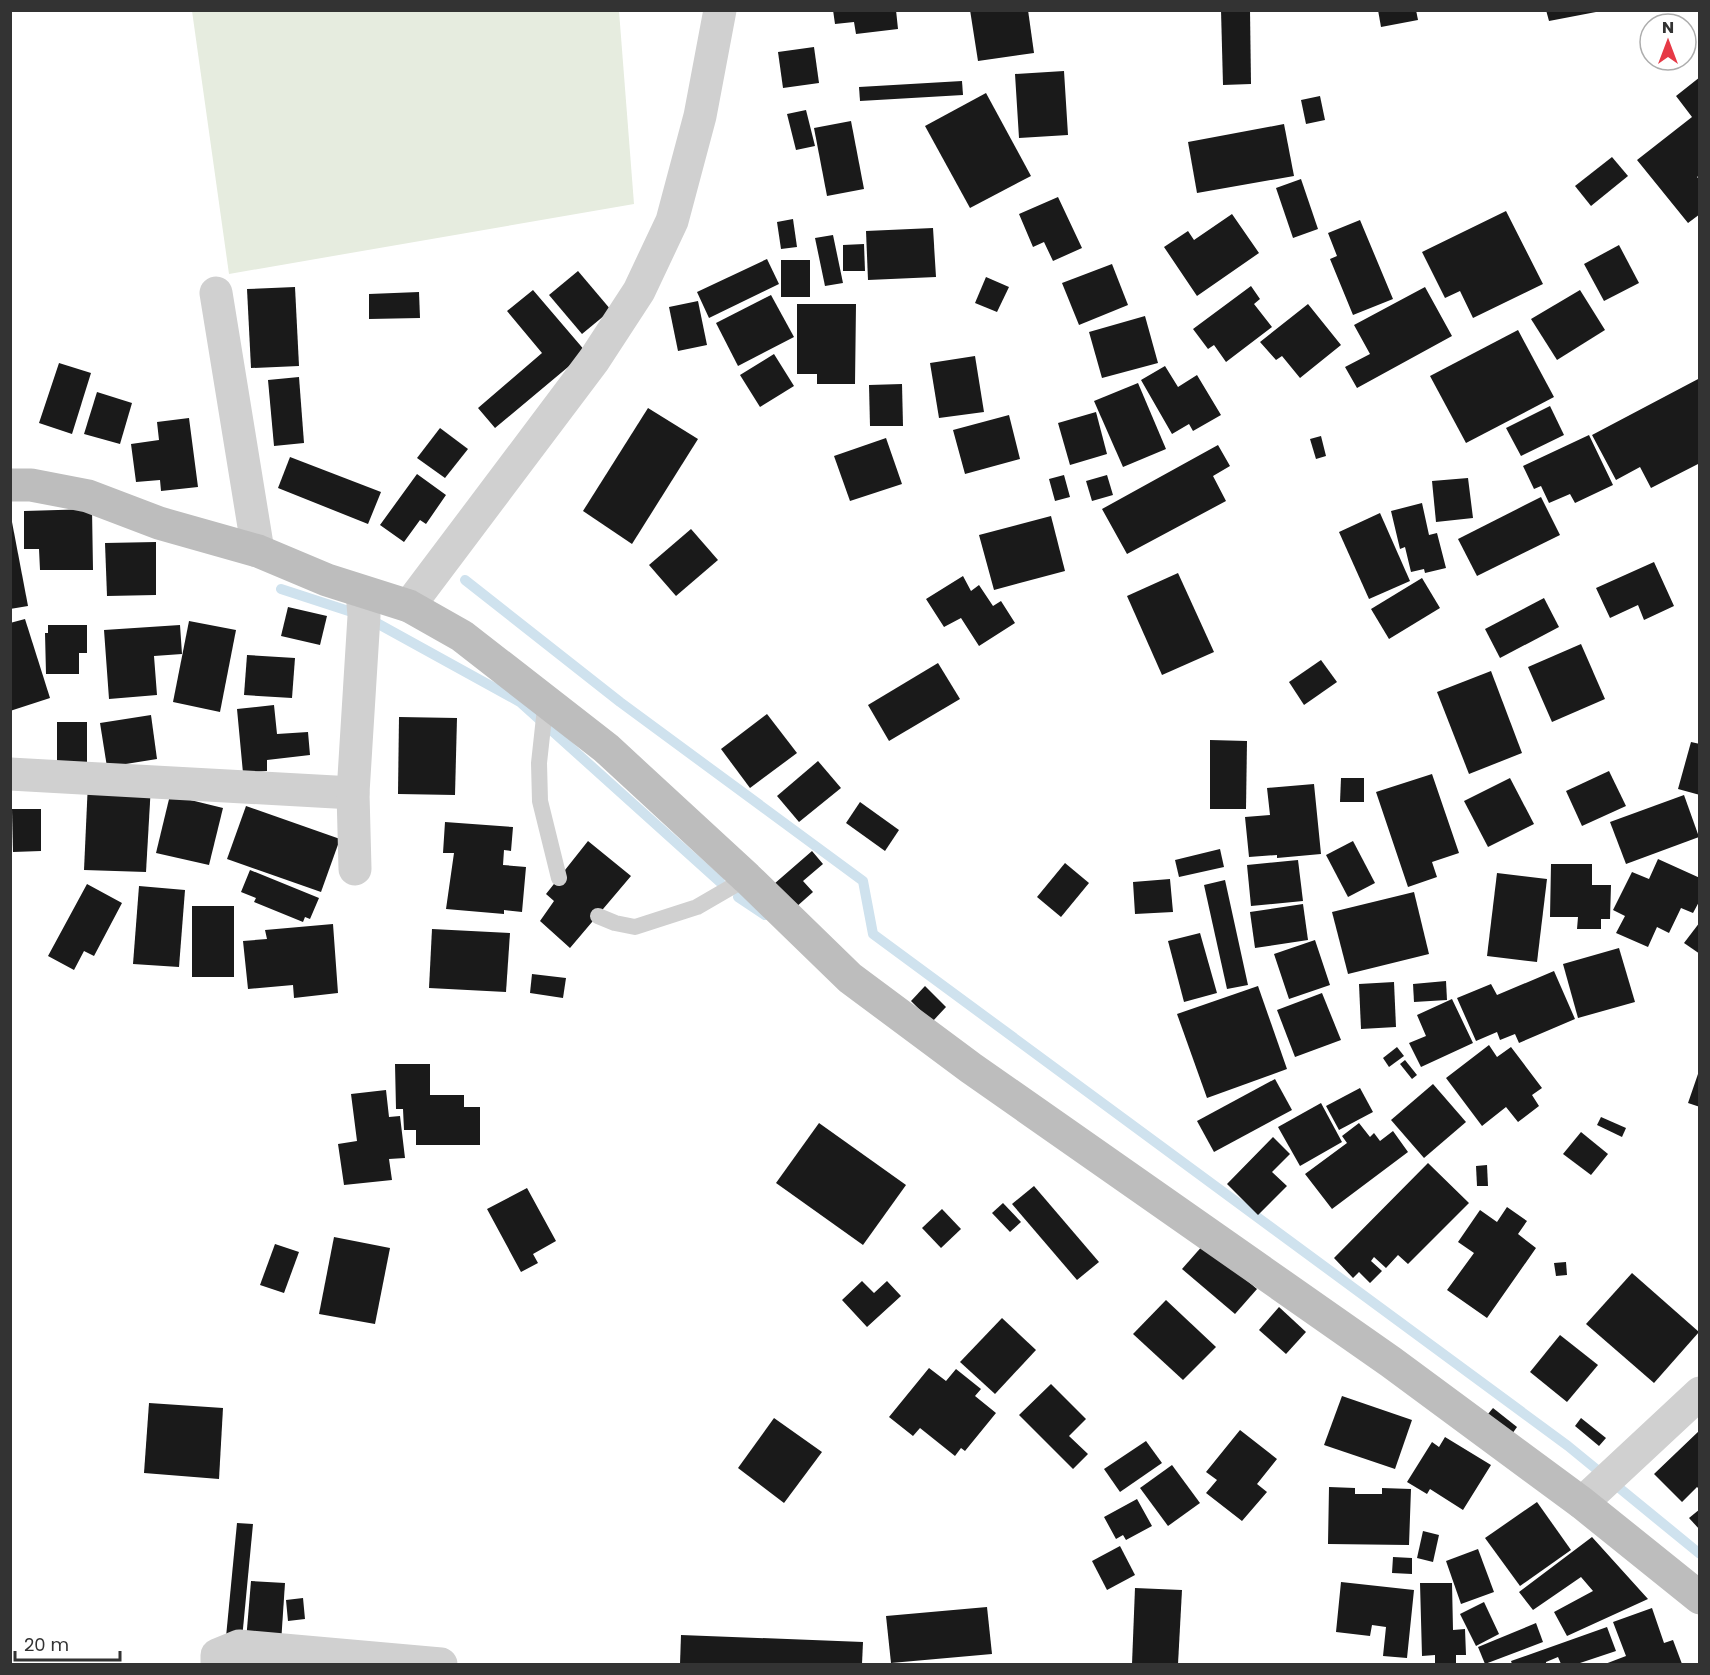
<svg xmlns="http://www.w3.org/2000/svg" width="1710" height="1675" font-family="Poppins,sans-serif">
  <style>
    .green { fill: #e6ecdf }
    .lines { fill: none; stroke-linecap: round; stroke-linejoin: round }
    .stream { stroke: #cfe2ee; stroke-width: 10 }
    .building { fill: #1a1a1a }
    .lane { stroke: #d0d0d0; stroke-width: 16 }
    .street { stroke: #d0d0d0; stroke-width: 33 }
    .secondary { stroke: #bdbdbd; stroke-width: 33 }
  </style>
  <rect width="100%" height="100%" fill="#fff"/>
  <path class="green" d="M192 11H619L634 204 229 274Z"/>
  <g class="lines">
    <g class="stream">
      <path d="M465 580 620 702 863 881 873 934 1568 1446 1700 1554"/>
      <path d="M281 589 364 616 520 702 720 882"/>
      <path d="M738 897 765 915"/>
    </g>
  </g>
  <g class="building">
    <path d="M833 10H896L898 29 856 34 854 22 835 24Z"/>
    <path d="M970 10H1028L1034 53 978 61Z"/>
    <path d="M1221 10H1250L1251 84 1223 85Z"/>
    <path d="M1378 10H1416L1418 20 1381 27Z"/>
    <path d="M1546 10H1596V12L1549 21Z"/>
    <path d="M814 47 819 83 783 88 778 52Z"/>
    <path d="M1064 71 1068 135 1019 138 1015 74Z"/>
    <path d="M1700 77V175L1697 177 1700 180V214L1688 223 1637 160 1692 117 1676 96Z"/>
    <path d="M962 81 963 95 860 101 859 87Z"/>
    <path d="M986 93 1031 176 970 208 925 126Z"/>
    <path d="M1320 96 1325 120 1306 124 1301 100Z"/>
    <path d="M806 110 815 146 796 150 787 114Z"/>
    <path d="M851 121 864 189 827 196 814 128Z"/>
    <path d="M1284 124 1294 176 1197 193 1188 142Z"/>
    <path d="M1612 157 1628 176 1591 206 1575 186Z"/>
    <path d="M1301 179 1318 229 1293 238 1276 188Z"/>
    <path d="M1058 197 1082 248 1053 261 1044 242 1033 247 1019 214Z"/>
    <path d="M1506 211 1543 284 1473 318 1460 291 1445 298 1422 252Z"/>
    <path d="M1232 214 1259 253 1197 296 1164 247 1188 231 1194 240Z"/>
    <path d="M793 219 797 247 781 249 777 222Z"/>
    <path d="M1360 220 1393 299 1353 315 1330 259 1337 256 1328 233Z"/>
    <path d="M933 228 936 277 868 280 866 231Z"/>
    <path d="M833 235 843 283 825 286 815 238Z"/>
    <path d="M864 244 865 271H843V245Z"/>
    <path d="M1619 245 1639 283 1604 301 1584 264Z"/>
    <path d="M767 259 779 284 709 318 697 292Z"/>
    <rect x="781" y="260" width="29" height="37"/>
    <path d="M1112 264 1128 305 1079 325 1062 283Z"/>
    <path d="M578 271 611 310 582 334 549 295Z"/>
    <path d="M986 277 1009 287 997 312 975 303Z"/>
    <path d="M1251 286 1260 299 1254 304 1272 327 1226 362 1214 345 1208 349 1193 329Z"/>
    <path d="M295 287 299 366 251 368 247 289Z"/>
    <path d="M1425 287 1452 336 1357 388 1345 367 1370 354 1354 325Z"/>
    <path d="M533 290 586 352 495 428 478 408 542 353 507 311Z"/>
    <path d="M1580 290 1605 330 1557 360 1531 319Z"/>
    <path d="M419 292 420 318 369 319V294Z"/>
    <path d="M771 295 794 337 738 366 716 323Z"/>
    <path d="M698 301 707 345 678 351 669 307Z"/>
    <path d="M797 304H856L855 384H817V374H797Z"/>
    <path d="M1308 304 1341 345 1300 378 1282 356 1276 360 1260 342Z"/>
    <path d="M1145 316 1158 363 1102 378 1089 332Z"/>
    <path d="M1518 330 1554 397 1466 443 1430 376Z"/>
    <path d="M774 354 794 386 760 407 740 375Z"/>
    <path d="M975 356 984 412 939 418 930 363Z"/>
    <path d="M59 363 91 373 72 434 39 423Z"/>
    <path d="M1165 366 1178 387 1197 375 1221 415 1193 431 1189 424 1172 434 1141 380Z"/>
    <path d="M299 377 304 443 274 446 268 380Z"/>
    <path d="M1700 378V463L1651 488 1640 467 1616 480 1592 435Z"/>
    <path d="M1138 383 1166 449 1123 467 1094 401Z"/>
    <path d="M902 384 903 426H870L869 385Z"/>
    <path d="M97 392 132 403 120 444 84 434Z"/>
    <path d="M1550 406 1564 435 1521 456 1506 428Z"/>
    <path d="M648 408 698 439 632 544 583 511Z"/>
    <path d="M1096 412 1107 454 1070 465 1058 423Z"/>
    <path d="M1009 415 1020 459 965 474 953 430Z"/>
    <path d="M189 418 198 487 161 491 160 480 136 482 131 444 159 440 157 422Z"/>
    <path d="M440 428 468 449 445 478 417 458Z"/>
    <path d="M1589 435 1613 485 1575 503 1570 494 1549 503 1541 486 1534 489 1523 466Z"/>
    <path d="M1321 436 1326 456 1316 459 1310 439Z"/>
    <path d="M886 438 902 484 850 501 834 456Z"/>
    <path d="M1218 445 1230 466 1213 476 1226 501 1127 554 1102 509Z"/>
    <path d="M290 457 381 492 368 524 278 488Z"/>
    <path d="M417 474 446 495 426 524 420 520 404 542 380 525Z"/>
    <path d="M1064 475 1070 497 1055 501 1049 479Z"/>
    <path d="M1107 475 1113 495 1092 501 1086 481Z"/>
    <path d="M1468 478 1473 518 1436 522 1432 481Z"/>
    <path d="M1541 497 1560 535 1477 576 1458 539Z"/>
    <path d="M1422 503 1429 535 1437 533 1446 568 1425 573 1424 569 1411 572 1405 547 1400 549 1391 511Z"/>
    <path d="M92 509 93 570H40L39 549H24V511Z"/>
    <path d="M1380 513 1410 581 1369 599 1339 532Z"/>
    <path d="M1051 516 1065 571 994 590 979 535Z"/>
    <path d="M12 522 28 606 10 609V523Z"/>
    <path d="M691 529 718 560 676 596 649 565Z"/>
    <path d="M156 542V595L107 596 105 543Z"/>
    <path d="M1654 562 1674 606 1644 620 1638 605 1610 618 1596 588Z"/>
    <path d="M1178 573 1214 652 1162 675 1127 596Z"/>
    <path d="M963 576 971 591 979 585 993 606 1001 601 1015 623 979 646 961 618 944 627 926 599Z"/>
    <path d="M1422 578 1440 608 1389 639 1371 609Z"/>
    <path d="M1544 598 1559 627 1500 658 1485 629Z"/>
    <path d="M288 607 327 616 320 645 281 636Z"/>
    <path d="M25 619 50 698 10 711V623Z"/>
    <path d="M189 621 236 630 220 712 173 702Z"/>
    <path d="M48 625H87V653H79V674H46L45 633H48Z"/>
    <path d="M180 625 182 654 154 656 157 695 109 699 104 630Z"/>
    <path d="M1581 644 1605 699 1552 722 1528 667Z"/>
    <path d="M247 655 295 658 292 698 244 695Z"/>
    <path d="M1321 660 1337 682 1304 705 1289 682Z"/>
    <path d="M938 663 960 699 889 741 868 705Z"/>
    <path d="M1491 671 1522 753 1469 774 1437 692Z"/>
    <path d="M274 705 277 734 308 732 310 755 267 760V771L243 773 237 709Z"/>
    <path d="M767 714 797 753 750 788 721 749Z"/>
    <path d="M151 715 157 759 107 767 100 723Z"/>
    <path d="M399 717 457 718 455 795 398 794Z"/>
    <rect x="57" y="722" width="30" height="45"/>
    <path d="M1210 740 1247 741 1246 809H1210Z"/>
    <path d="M1691 742 1700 744V795L1678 789Z"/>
    <path d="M818 761 841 788 799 822 777 796Z"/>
    <path d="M1609 771 1626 806 1582 826 1566 791Z"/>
    <path d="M1432 774 1459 853 1432 862 1437 877 1408 887 1376 792Z"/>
    <path d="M1341 778H1364V802H1340Z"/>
    <path d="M1510 778 1534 824 1488 847 1464 801Z"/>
    <path d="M88 782 151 785 146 872 84 870Z"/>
    <path d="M1314 784 1321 854 1277 858V855L1249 857 1245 817 1270 815 1267 788Z"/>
    <path d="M170 795 223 808 209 865 156 853Z"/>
    <path d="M1684 795 1699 837 1626 864 1610 822Z"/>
    <path d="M860 802 899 830 885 851 846 823Z"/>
    <path d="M246 806 340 839 321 892 227 859Z"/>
    <path d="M12 809H41V851L13 852Z"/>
    <path d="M445 822 513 827 511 851 504 850 503 865 526 867 522 912 504 910V914L446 909 454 853H443Z"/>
    <path d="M588 841 631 876 570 948 540 921 554 901 546 894Z"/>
    <path d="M1353 841 1375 883 1348 897 1326 855Z"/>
    <path d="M1220 849 1224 867 1179 877 1175 860Z"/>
    <path d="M812 851 823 864 803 881 813 892 795 908 774 884Z"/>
    <path d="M1658 859 1700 878V900L1693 913 1681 908 1669 933 1657 927 1648 947 1616 933 1625 916 1613 910 1632 872 1649 879Z"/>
    <path d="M1298 860 1303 901 1251 906 1247 865Z"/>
    <path d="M1065 863 1089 883 1061 917 1037 897Z"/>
    <path d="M1551 864H1592V885H1611L1610 919H1601V929H1577L1578 917H1550Z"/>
    <path d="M250 870 319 898 310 919 305 917 303 922 254 902 256 898 241 892Z"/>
    <path d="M1497 873 1547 879 1537 962 1487 956Z"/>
    <path d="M1170 879 1173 912 1135 914 1133 882Z"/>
    <path d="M1225 880 1248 985 1227 989 1204 885Z"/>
    <path d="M87 884 122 903 94 956 84 951 74 970 48 956Z"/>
    <path d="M139 886 185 890 179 967 133 964Z"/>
    <path d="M1414 892 1429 954 1348 974 1332 912Z"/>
    <path d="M1303 904 1308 940 1255 948 1250 912Z"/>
    <rect x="192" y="906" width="42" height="71"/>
    <path d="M1700 922V954L1684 943Z"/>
    <path d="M333 924 338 993 294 998 293 985 248 989 243 941 267 939 265 930Z"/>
    <path d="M432 929 510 933 506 992 429 988Z"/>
    <path d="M1200 933 1217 993 1184 1002 1168 941Z"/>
    <path d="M1315 940 1330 985 1289 999 1274 954Z"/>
    <path d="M1619 948 1635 1002 1578 1018 1563 964Z"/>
    <path d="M1554 971 1575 1019 1519 1043 1515 1034 1500 1040 1497 1032 1476 1041 1457 998 1491 984 1497 995Z"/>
    <path d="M532 974 566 978 563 998 530 993Z"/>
    <path d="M1446 981 1447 1000 1414 1002 1413 984Z"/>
    <path d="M1394 982 1396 1027 1361 1029 1359 984Z"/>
    <path d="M925 986 946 1007 932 1022 911 1001Z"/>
    <path d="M1258 986 1287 1069 1207 1098 1177 1014Z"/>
    <path d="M1322 993 1341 1040 1295 1057 1277 1010Z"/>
    <path d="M1452 999 1473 1043 1421 1067 1409 1043 1426 1036 1417 1015Z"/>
    <path d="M1489 1045 1497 1057 1511 1047 1542 1088 1532 1095 1539 1106 1518 1122 1506 1107 1482 1126 1446 1078Z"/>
    <path d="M1397 1047 1404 1056 1389 1067 1383 1058Z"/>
    <path d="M1405 1060 1417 1075 1412 1079 1400 1064Z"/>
    <path d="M395 1064H430V1095H464V1107H480V1145H416V1130H404L403 1109H396Z"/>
    <path d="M1699 1071H1700V1107L1688 1103Z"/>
    <path d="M1275 1079 1292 1110 1214 1152 1197 1121Z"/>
    <path d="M1433 1084 1466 1122 1424 1158 1391 1120Z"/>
    <path d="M1360 1088 1373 1112 1339 1130 1326 1106Z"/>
    <path d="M386 1090 389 1117 400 1116 405 1158 389 1159 392 1180 344 1185 338 1144 357 1141 351 1094Z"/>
    <path d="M1321 1103 1342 1142 1300 1166 1278 1127Z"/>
    <path d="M1601 1117 1626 1128 1622 1137 1597 1125Z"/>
    <path d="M819 1123 906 1185 863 1245 776 1183Z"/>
    <path d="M1359 1123 1370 1137 1374 1133 1380 1141 1393 1131 1408 1152 1332 1209 1305 1174 1347 1143 1342 1136Z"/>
    <path d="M1581 1132 1608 1154 1591 1175 1563 1154Z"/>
    <path d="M1273 1137 1290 1154 1272 1172 1287 1186 1258 1215 1227 1184Z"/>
    <path d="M1428 1163 1469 1203 1408 1264 1398 1255 1386 1268 1374 1257 1371 1261 1382 1271 1370 1283 1359 1272 1353 1278 1334 1258Z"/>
    <path d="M1487 1165 1488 1186H1477L1476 1166Z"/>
    <path d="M1034 1186 1099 1262 1077 1280 1012 1204Z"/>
    <path d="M527 1188 556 1241 533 1254 538 1263 521 1272 487 1209Z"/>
    <path d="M1003 1203 1021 1222 1010 1232 992 1213Z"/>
    <path d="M1507 1207 1527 1221 1518 1234 1536 1248 1487 1318 1447 1290 1474 1253 1458 1242 1480 1210 1497 1222Z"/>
    <path d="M942 1209 961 1229 941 1248 922 1228Z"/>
    <path d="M334 1237 390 1248 375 1324 319 1314Z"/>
    <path d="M275 1244 299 1252 284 1293 260 1285Z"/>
    <path d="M1204 1244 1257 1289 1235 1314 1182 1269Z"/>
    <path d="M1566 1262 1567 1275 1556 1276 1554 1263Z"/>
    <path d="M1632 1273 1699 1332 1654 1383 1586 1324Z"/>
    <path d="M862 1281 874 1293 887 1281 901 1296 867 1327 842 1300Z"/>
    <path d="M1166 1300 1216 1347 1183 1380 1133 1334Z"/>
    <path d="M1279 1307 1306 1332 1286 1354 1259 1330Z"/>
    <path d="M1002 1318 1036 1350 995 1394 960 1362Z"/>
    <path d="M1560 1335 1598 1365 1567 1402 1530 1372Z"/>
    <path d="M929 1368 946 1381 956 1369 981 1389 975 1396 996 1413 965 1451 961 1448 955 1456 920 1428 913 1436 889 1417Z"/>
    <path d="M1051 1384 1086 1419 1069 1436 1088 1454 1073 1469 1019 1415Z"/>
    <path d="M1342 1396 1412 1420 1395 1469 1324 1445Z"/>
    <path d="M149 1403 223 1408 219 1479 144 1473Z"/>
    <path d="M1493 1408 1517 1427 1512 1434 1488 1414Z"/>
    <path d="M774 1418 822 1452 784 1503 738 1468Z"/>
    <path d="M1581 1418 1606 1438 1599 1446 1575 1426Z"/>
    <path d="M1240 1430 1277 1459 1257 1484 1267 1492 1242 1521 1206 1493 1217 1480 1206 1472Z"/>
    <path d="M1700 1430V1490L1697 1487 1682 1502 1654 1474Z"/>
    <path d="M1445 1437 1491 1465 1463 1510 1430 1489 1427 1494 1407 1482 1432 1442 1439 1447Z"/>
    <path d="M1146 1441 1162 1463 1120 1492 1104 1469Z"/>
    <path d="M1172 1465 1200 1503 1168 1526 1140 1488Z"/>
    <path d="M1329 1487 1355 1488V1494H1382V1488L1411 1489 1409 1545 1328 1544Z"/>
    <path d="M1137 1499 1152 1526 1126 1540 1123 1535 1116 1539 1104 1517Z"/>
    <path d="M1537 1502 1571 1550 1520 1586 1485 1538Z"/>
    <path d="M1700 1509V1530L1689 1518Z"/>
    <path d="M237 1523 253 1524 242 1639 226 1637Z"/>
    <path d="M1423 1531 1439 1535 1433 1562 1417 1558Z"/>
    <path d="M1592 1537 1648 1599 1567 1636 1554 1612 1593 1591 1581 1577 1533 1610 1519 1592Z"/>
    <path d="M1120 1546 1135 1575 1107 1590 1092 1561Z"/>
    <path d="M1478 1549 1494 1592 1461 1604 1446 1561Z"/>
    <path d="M1393 1557 1412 1558V1574L1392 1573Z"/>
    <path d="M251 1581 285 1583 281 1643 246 1641Z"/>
    <path d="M1341 1582 1414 1590 1407 1658 1383 1656 1386 1627 1372 1625 1370 1636 1336 1632Z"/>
    <path d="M1420 1583H1452L1453 1630 1465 1629 1466 1655H1456V1663H1435V1655L1422 1656Z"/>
    <path d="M1135 1588 1182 1590 1178 1664H1132Z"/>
    <path d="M303 1598 305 1619 288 1621 286 1600Z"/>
    <path d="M1484 1602 1499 1634 1476 1646 1460 1614Z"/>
    <path d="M987 1607 992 1654 891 1663 886 1616Z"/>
    <path d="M1652 1608 1664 1643 1673 1640 1682 1664H1605L1626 1656 1613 1622Z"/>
    <path d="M1536 1623 1543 1642 1485 1664 1478 1647Z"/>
    <path d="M1607 1627 1616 1651 1577 1664H1561L1558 1657 1546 1662V1664H1512L1511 1661Z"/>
    <path d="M681 1635 863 1642 862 1664H680Z"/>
  </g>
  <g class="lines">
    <g class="lane">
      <path d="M546 699 539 763 540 801 559 878"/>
      <path d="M598 916 615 923 635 927 697 907 747 878"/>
    </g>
    <g class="street">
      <path d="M216 293 258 551"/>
      <path d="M409 606 594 360 639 291 672 221 700 116 720 10"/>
      <path d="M10 774 353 793"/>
      <path d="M355 869 353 793 364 616 362 592"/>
      <path d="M1582 1503 1700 1393"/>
      <path d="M217 1664V1655L239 1646 441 1664"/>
    </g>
    <path class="secondary" d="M10 485H31L88 496 159 523 258 551 327 580 409 606 462 636 606 748 747 878 850 978 971 1068 1391 1362 1582 1503 1700 1598"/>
  </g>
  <rect width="1710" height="1675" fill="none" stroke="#333333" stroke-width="24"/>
  <g transform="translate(1668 42)"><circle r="28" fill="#ffffff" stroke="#adadad" stroke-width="1.5"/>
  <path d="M0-4.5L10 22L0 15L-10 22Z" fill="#e63946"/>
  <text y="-9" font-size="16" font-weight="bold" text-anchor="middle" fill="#333333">N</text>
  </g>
  <path d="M15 1651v9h105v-9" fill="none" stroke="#333333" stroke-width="3"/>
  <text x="24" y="1651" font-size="18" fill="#333333" stroke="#ffffff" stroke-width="4.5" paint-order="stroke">20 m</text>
</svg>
